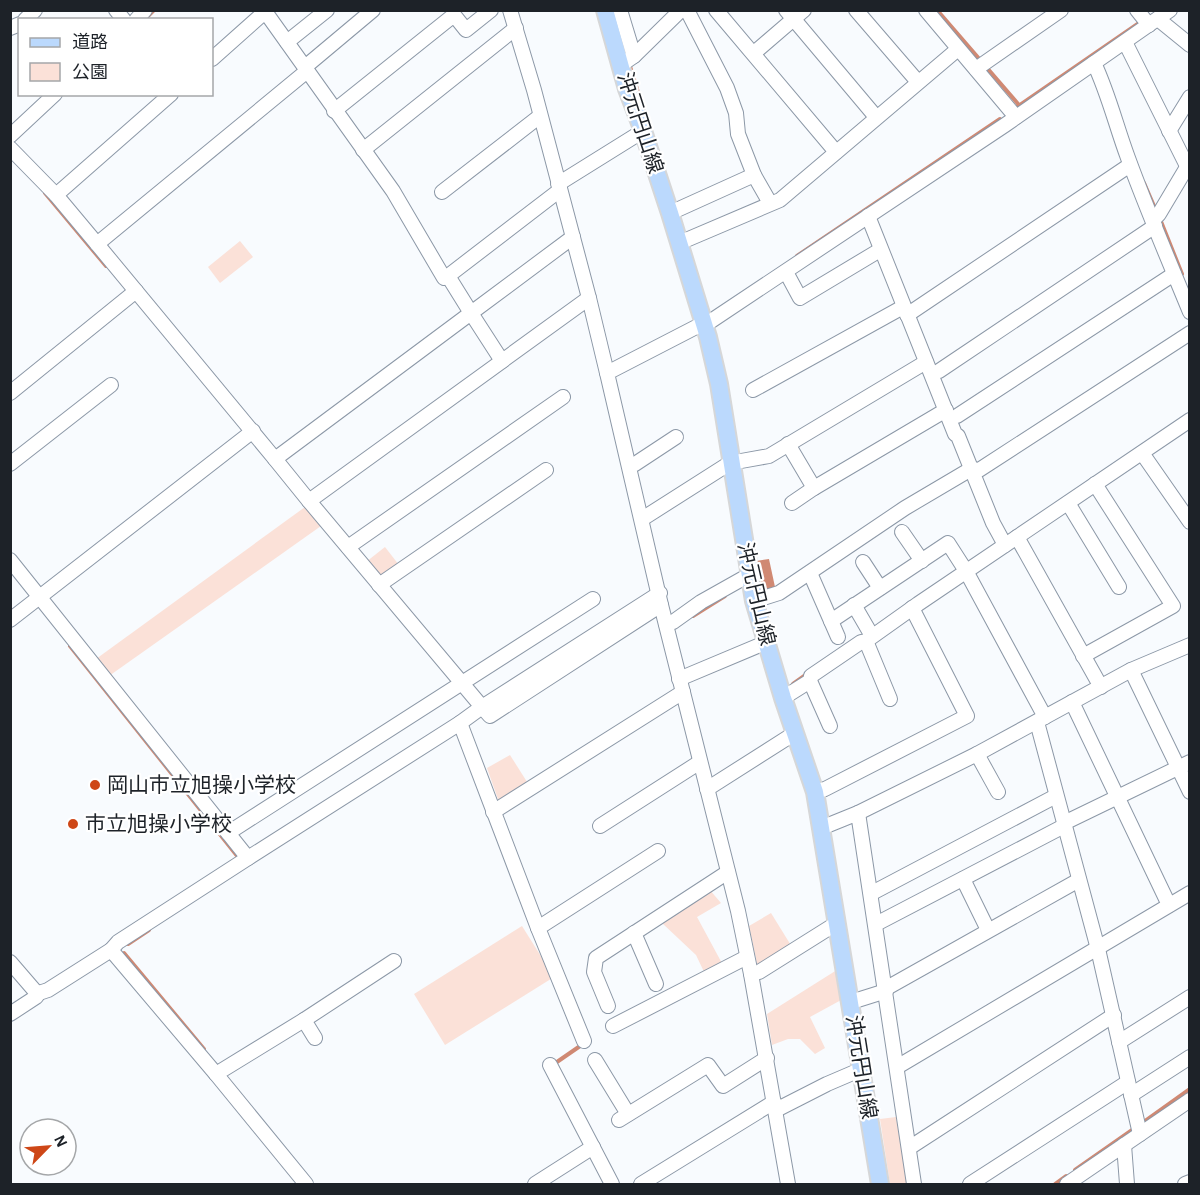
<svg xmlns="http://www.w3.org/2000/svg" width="1200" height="1195" font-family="'Alegreya Sans','Noto Sans JP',sans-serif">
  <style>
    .green { fill: #fbe1d8 }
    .water { fill: #d08973 }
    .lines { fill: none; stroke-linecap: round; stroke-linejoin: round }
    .stream { stroke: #d08973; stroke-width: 4 }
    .minor-casing { stroke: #8c98a7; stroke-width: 16 }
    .major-casing { stroke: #d6d7d8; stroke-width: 20 }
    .minor { stroke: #fff; stroke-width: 14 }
    .major { stroke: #bbd9fd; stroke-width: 16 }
    .poi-dot { fill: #ce4717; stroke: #fff; stroke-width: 2 }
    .labels { text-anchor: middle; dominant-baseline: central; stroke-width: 4.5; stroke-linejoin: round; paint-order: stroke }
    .street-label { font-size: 21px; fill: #1d2228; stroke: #fff }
    .poi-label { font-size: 21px; fill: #1d2228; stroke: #fff; text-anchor: start }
  </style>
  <rect width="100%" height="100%" fill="#f8fbfe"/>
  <g class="green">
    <path d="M240 241 253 257 220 283 208 267Z"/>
    <path d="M305 507 321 526 109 676 96 659Z"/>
    <path d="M385 547 399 565 383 577 377 576 366 562Z"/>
    <path d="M510 755 529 785 499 802 487 768Z"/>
    <path d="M709 889 721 903 697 917 724 967 706 976 696 955 662 923Z"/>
    <path d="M771 913 792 947 758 969 749 926Z"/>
    <path d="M522 926 554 977 445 1045 414 994Z"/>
    <path d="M840 968 843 999 810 1017 825 1048 815 1054 800 1039H788L772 1045 767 1014Z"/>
    <path d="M896 1117 907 1184H890L880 1119Z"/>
  </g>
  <path class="water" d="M769 559 775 587 757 594 750 562Z"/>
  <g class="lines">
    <g class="stream">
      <path d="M937 10 1019 105"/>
      <path d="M146 18 154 10"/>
      <path d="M629 63 641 102"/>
      <path d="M1017 107 1142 21"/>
      <path d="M1144 183 1154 206"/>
      <path d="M45 193 106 266"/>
      <path d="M1160 219 1182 274"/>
      <path d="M797 256 1000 119"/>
      <path d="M693 616 725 596"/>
      <path d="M70 646 238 857"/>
      <path d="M793 684 807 674"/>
      <path d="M128 944 149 930"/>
      <path d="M124 953 204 1049"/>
      <path d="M554 1065V1064L583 1044"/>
      <path d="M1141 1124 1190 1089"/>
      <path d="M1075 1170 1135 1128"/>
      <path d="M1055 1184 1066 1176"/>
    </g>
    <g class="minor-casing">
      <g id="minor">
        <path d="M116 10 124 20"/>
        <path d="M264 10 393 191 444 278 448 276"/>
        <path d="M510 10 534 90 589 298 607 373"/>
        <path d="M620 10 634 56"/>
        <path d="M687 10 727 88 736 113 738 134 754 175 770 203"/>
        <path d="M716 10 836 152"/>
        <path d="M786 10 876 117"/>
        <path d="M856 10 918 82"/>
        <path d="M926 10 1016 117"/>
        <path d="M1137 10 1149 25"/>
        <path d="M1158 19 1190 45"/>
        <path d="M25 20 35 10"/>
        <path d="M136 20 145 10"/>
        <path d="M10 28 20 24"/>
        <path d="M287 42 327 10"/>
        <path d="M1125 42 1187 166"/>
        <path d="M754 53 804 10"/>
        <path d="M212 59 267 10"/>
        <path d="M1094 63C1109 95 1116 126 1128 158 1147 210 1169 261 1190 312"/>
        <path d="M621 65 634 56 681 10"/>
        <path d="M305 67 373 10"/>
        <path d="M976 69 1061 10"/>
        <path d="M334 111 454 15 466 30 491 10"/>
        <path d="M1169 131 1190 97"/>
        <path d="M10 136 55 94"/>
        <path d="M10 148 56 195 97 244 275 459"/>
        <path d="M363 150 516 28"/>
        <path d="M558 184 643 131"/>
        <path d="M560 190 448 276 471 313 573 237"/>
        <path d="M442 192 540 116"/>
        <path d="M56 195 171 94"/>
        <path d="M670 213 754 175"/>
        <path d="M868 216 955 434 958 436 993 523 1005 545"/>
        <path d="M1153 220 1159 214 1190 162"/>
        <path d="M679 243 780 200 958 49"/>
        <path d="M97 244 307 71"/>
        <path d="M786 272 800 298 880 250"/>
        <path d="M589 298 309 501 482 707 660 593"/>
        <path d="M907 315 1130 165"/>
        <path d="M939 371 1155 226"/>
        <path d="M753 390 903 307"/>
        <path d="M10 393 136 291"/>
        <path d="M957 416 1174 274"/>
        <path d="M788 444 814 488"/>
        <path d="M1142 453 1190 522"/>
        <path d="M10 464 111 385"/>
        <path d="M630 465 635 464 676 437"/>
        <path d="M309 501 275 459 471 313 502 361"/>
        <path d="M792 503 814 488 946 410"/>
        <path d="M1068 503 1119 587"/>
        <path d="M642 519 730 463 769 456 926 362"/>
        <path d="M902 532 922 561"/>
        <path d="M1017 537 1101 687"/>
        <path d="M348 547 563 397"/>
        <path d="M10 560 248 858 460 723 538 928"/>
        <path d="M863 562 880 588"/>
        <path d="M810 573 838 637"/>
        <path d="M379 585 546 470"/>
        <path d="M754 601 779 593 905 508 971 469 979 470 1190 333"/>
        <path d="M854 605 872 636"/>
        <path d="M10 620 253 431"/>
        <path d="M831 621 948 543 966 571 1045 717"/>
        <path d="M666 624 673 622 701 602 749 575"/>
        <path d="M866 641 890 699"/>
        <path d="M1083 656 1173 606 1095 484"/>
        <path d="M1131 670 1190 792"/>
        <path d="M679 679 767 642"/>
        <path d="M810 681 830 726"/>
        <path d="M783 698 810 681 811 676 861 642 866 641 918 604 1190 420"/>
        <path d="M1072 702 1169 905"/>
        <path d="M1037 722 1098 949 1140 1134"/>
        <path d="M460 723 482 707 490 716 661 605"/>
        <path d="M977 754 998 792"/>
        <path d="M707 789 795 733"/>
        <path d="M815 792 825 789 967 716 912 608"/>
        <path d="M493 812 683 692"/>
        <path d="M858 813 977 754 1131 670 1190 645"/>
        <path d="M1064 823 1190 762"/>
        <path d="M600 826 700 762"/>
        <path d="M821 828 858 813 914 1184"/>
        <path d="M228 833 593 599"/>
        <path d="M963 879 988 930"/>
        <path d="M872 893 1056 796"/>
        <path d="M876 924 1064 826"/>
        <path d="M634 933 656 984"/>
        <path d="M111 950 118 942 248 858"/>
        <path d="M10 962 35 991 39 993"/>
        <path d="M751 974 738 911 661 605 607 373 700 325 711 321 1005 125 1170 10"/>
        <path d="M885 989 1079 880"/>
        <path d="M851 1002 886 991"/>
        <path d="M608 1006 594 972 596 958 728 872"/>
        <path d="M10 1014 36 997 39 993 48 990 111 950 216 1074"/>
        <path d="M304 1020 216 1074 306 1184"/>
        <path d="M613 1026 747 957"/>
        <path d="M315 1038 304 1020 394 961"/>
        <path d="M584 1041 538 928 658 851"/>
        <path d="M1119 1042 1190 997"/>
        <path d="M595 1060 628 1114"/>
        <path d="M550 1065 612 1184"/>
        <path d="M897 1067 1190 893"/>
        <path d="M1131 1095 1190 1057"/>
        <path d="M776 1110 827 1084 862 1069"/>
        <path d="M619 1120 708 1065 723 1086 767 1058"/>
        <path d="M1124 1145 1127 1184"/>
        <path d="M909 1148 1114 1015"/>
        <path d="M535 1184 593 1147"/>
        <path d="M641 1184 774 1102"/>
        <path d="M788 1184 751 974 759 972 837 923"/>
        <path d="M970 1184 1128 1082"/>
        <path d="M1067 1184 1190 1100"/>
        <path d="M1185 1184 1190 1182"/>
      </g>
    </g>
    <g class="major-casing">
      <path id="major" d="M605 10 627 89 643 131 670 213 708 337 719 384 754 601 783 698 815 792 880 1184"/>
    </g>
    <use href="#minor" class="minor"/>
    <use href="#major" class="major"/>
  </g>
  <g class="poi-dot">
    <circle cx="95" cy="785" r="6"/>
    <circle cx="73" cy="824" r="6"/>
  </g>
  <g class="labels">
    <g class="street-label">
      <text transform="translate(640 123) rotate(72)">沖元円山線</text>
      <text transform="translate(756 594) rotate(77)">沖元円山線</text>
      <text transform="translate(861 1067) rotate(81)">沖元円山線</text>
    </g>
    <g class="poi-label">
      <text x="107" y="785">岡山市立旭操小学校</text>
      <text x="85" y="824">市立旭操小学校</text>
    </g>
  </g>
  <rect width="1200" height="1195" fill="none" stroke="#1d2228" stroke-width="24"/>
  <rect x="18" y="18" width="195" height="78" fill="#ffffff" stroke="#a5a7a9" stroke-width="1.5"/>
  <rect x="30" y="38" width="30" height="9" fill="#bbd9fd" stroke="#a5a7a9" stroke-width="1.5"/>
  <text x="72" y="48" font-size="18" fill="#1d2228">道路</text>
  <rect x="30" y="63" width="30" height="18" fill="#fbe1d8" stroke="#a5a7a9" stroke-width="1.5"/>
  <text x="72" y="78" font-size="18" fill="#1d2228">公園</text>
  <g transform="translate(48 1147) rotate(65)"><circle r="28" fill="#ffffff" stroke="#a5a7a9" stroke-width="1.5"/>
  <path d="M0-4.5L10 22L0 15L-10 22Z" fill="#ce4717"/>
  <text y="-9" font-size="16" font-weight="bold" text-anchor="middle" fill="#1d2228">N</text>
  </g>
</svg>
